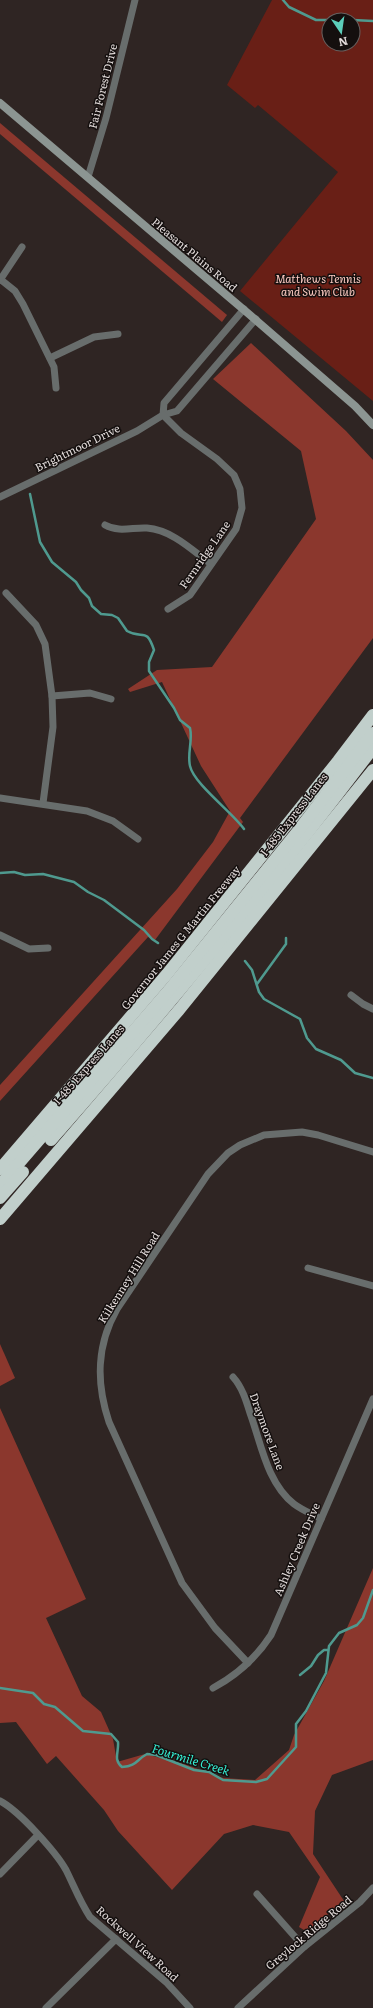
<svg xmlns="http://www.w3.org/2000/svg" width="373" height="2008" font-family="Literata,serif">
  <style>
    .green { fill: #691f16; fill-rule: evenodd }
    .forest { fill: #8b372d }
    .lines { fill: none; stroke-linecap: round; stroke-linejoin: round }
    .stream { stroke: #4f9a8f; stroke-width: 2.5 }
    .street { stroke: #686d6c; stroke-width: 7 }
    .secondary { stroke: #8c9592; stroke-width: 8 }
    .highway { stroke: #c1cfcb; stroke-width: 12 }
    .labels { text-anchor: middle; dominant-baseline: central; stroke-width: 3; stroke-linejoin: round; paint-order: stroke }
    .street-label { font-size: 11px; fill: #e3dcdb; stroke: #140f0e }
    .park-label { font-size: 11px; font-style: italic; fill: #fbc9c0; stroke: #140f0e }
    .water-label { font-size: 12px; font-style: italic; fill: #35efd4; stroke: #140f0e }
  </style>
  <rect width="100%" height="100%" fill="#2f2523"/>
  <path class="green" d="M272 0H373V401L240 291 338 172 258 105 255 108 227 85ZM329 20H353V44H329Z"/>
  <g class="forest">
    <path d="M0 123 227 315 222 322 0 134Z"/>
    <path d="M251 343 346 431 373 460V638L240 818 243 822 155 940 148 937 0 1101V1085L177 889 213 842 230 811 201 766 162 682 130 692 128 689 157 670 212 667 316 519 301 451 213 379Z"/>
    <path d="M0 1344 15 1378 0 1386Z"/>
    <path d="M0 1408 86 1599 46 1618 82 1696 101 1712 113 1739 117 1762 145 1754 184 1764 223 1778 255 1780 289 1750 294 1735 324 1681 373 1568V1760L332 1775 315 1811 313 1854 344 1901 309 1930H304L299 1927 320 1877 289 1832 253 1825 224 1834 172 1890 118 1831 104 1810 56 1756 47 1764 16 1722 0 1723Z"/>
  </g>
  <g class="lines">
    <g class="stream">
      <path d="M283 0 289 7 316 20H348"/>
      <path d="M353 20 373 21"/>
      <path d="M30 494 40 542 52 562 76 582 81 590 89 598 92 606 101 614 112 615 118 618 127 631C143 640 146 626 154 650L149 662V671L174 708 180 720 190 728C193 741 187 753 190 766 194 784 232 812 244 829"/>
      <path d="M0 873 14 872 25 875 43 874 74 882 88 892 104 900 144 930 152 939 158 943"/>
      <path d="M245 961 252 970 259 992 264 999 300 1019 307 1038 316 1049 341 1060 355 1073 373 1078"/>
      <path d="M257 984 286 944V938"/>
      <path d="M300 1675 311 1666 318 1655 324 1650H328"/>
      <path d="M0 1688 33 1693 44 1704 55 1707 83 1731 111 1734 118 1742C119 1752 113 1760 122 1767 137 1766 136 1760 147 1754L156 1755 194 1770 209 1772 223 1780 256 1782 267 1779 296 1747V1724L306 1711 326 1673 329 1646 339 1633 357 1625 363 1618 373 1590"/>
    </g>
    <g class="street">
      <path d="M88 177 106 118 135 0"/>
      <path d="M0 279 15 291 23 304 54 367 56 388"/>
      <path d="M0 280 22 247"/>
      <path d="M244 309 164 403 163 415 177 411 256 319"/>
      <path d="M50 358 94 337 118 334"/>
      <path d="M0 497 137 431 163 415 181 433 217 459 234 475 240 489 242 508 236 529 190 595 168 609"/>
      <path d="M105 525C119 533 133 527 147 528 172 530 192 550 211 564"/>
      <path d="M6 593 36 625 45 644 52 696 53 727 43 803"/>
      <path d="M52 696 90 693 111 699"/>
      <path d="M0 798 87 811 113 821 138 839"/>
      <path d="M0 935 29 949 48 948"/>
      <path d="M351 995 363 1004 373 1009"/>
      <path d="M308 1268 373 1286"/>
      <path d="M233 1377C242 1387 246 1400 250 1413 261 1443 267 1483 294 1504 302 1510 312 1514 321 1519"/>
      <path d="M248 1663 215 1628 182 1583 109 1422C96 1383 96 1346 117 1309L208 1174 228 1153 240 1145 264 1135 302 1132 318 1135 373 1152"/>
      <path d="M213 1688C237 1675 256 1658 271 1635L373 1399"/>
      <path d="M0 1801C18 1810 56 1852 66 1870 74 1886 80 1902 90 1917L166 1982 190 2008"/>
      <path d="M0 1874 38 1835"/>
      <path d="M257 1894 304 1947"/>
      <path d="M46 2008 116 1939"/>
      <path d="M238 2008 304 1947 360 1902 373 1888"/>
    </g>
    <path class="secondary" d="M0 103 250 315 355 406 373 425"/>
    <g class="highway">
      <path d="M51 1140C163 1013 271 883 373 748"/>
      <path d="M0 1169 167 974 338 761 373 715"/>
      <path d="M0 1185 169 990 298 831 373 733"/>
      <path d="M0 1198 23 1172"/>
      <path d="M0 1219 179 1010 373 770"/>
    </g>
  </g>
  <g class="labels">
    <g class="street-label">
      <text transform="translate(102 86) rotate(-76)">Fair Forest Drive</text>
      <text transform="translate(195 254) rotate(40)">Pleasant Plains Road</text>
      <text transform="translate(77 447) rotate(-26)">Brightmoor Drive</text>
      <text transform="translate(204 554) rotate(-55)">Fernridge Lane</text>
      <text transform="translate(293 814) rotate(-52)">I-485 Express Lanes</text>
      <text transform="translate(180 937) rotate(-51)">Governor James G Martin Freeway</text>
      <text transform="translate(88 1064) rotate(-49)">I-485 Express Lanes</text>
      <text transform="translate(128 1277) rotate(-58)">Kilkenney Hill Road</text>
      <text transform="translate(268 1431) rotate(70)">Draymore Lane</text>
      <text transform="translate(296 1549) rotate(-67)">Ashley Creek Drive</text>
      <text transform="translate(308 1932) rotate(-40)">Greylock Ridge Road</text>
      <text transform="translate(138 1943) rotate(42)">Rockwell View Road</text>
    </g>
    <g class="park-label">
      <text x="318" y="278">Matthews Tennis<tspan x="318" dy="13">and Swim Club</tspan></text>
    </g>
    <g class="water-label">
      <text transform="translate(191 1759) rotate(17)">Fourmile Creek</text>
    </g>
  </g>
  <g transform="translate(341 32) rotate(167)"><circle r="19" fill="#140f0e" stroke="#676160"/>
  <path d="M0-3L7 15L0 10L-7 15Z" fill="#5cceba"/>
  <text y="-6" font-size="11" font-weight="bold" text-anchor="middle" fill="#e3dcdb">N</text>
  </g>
</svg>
